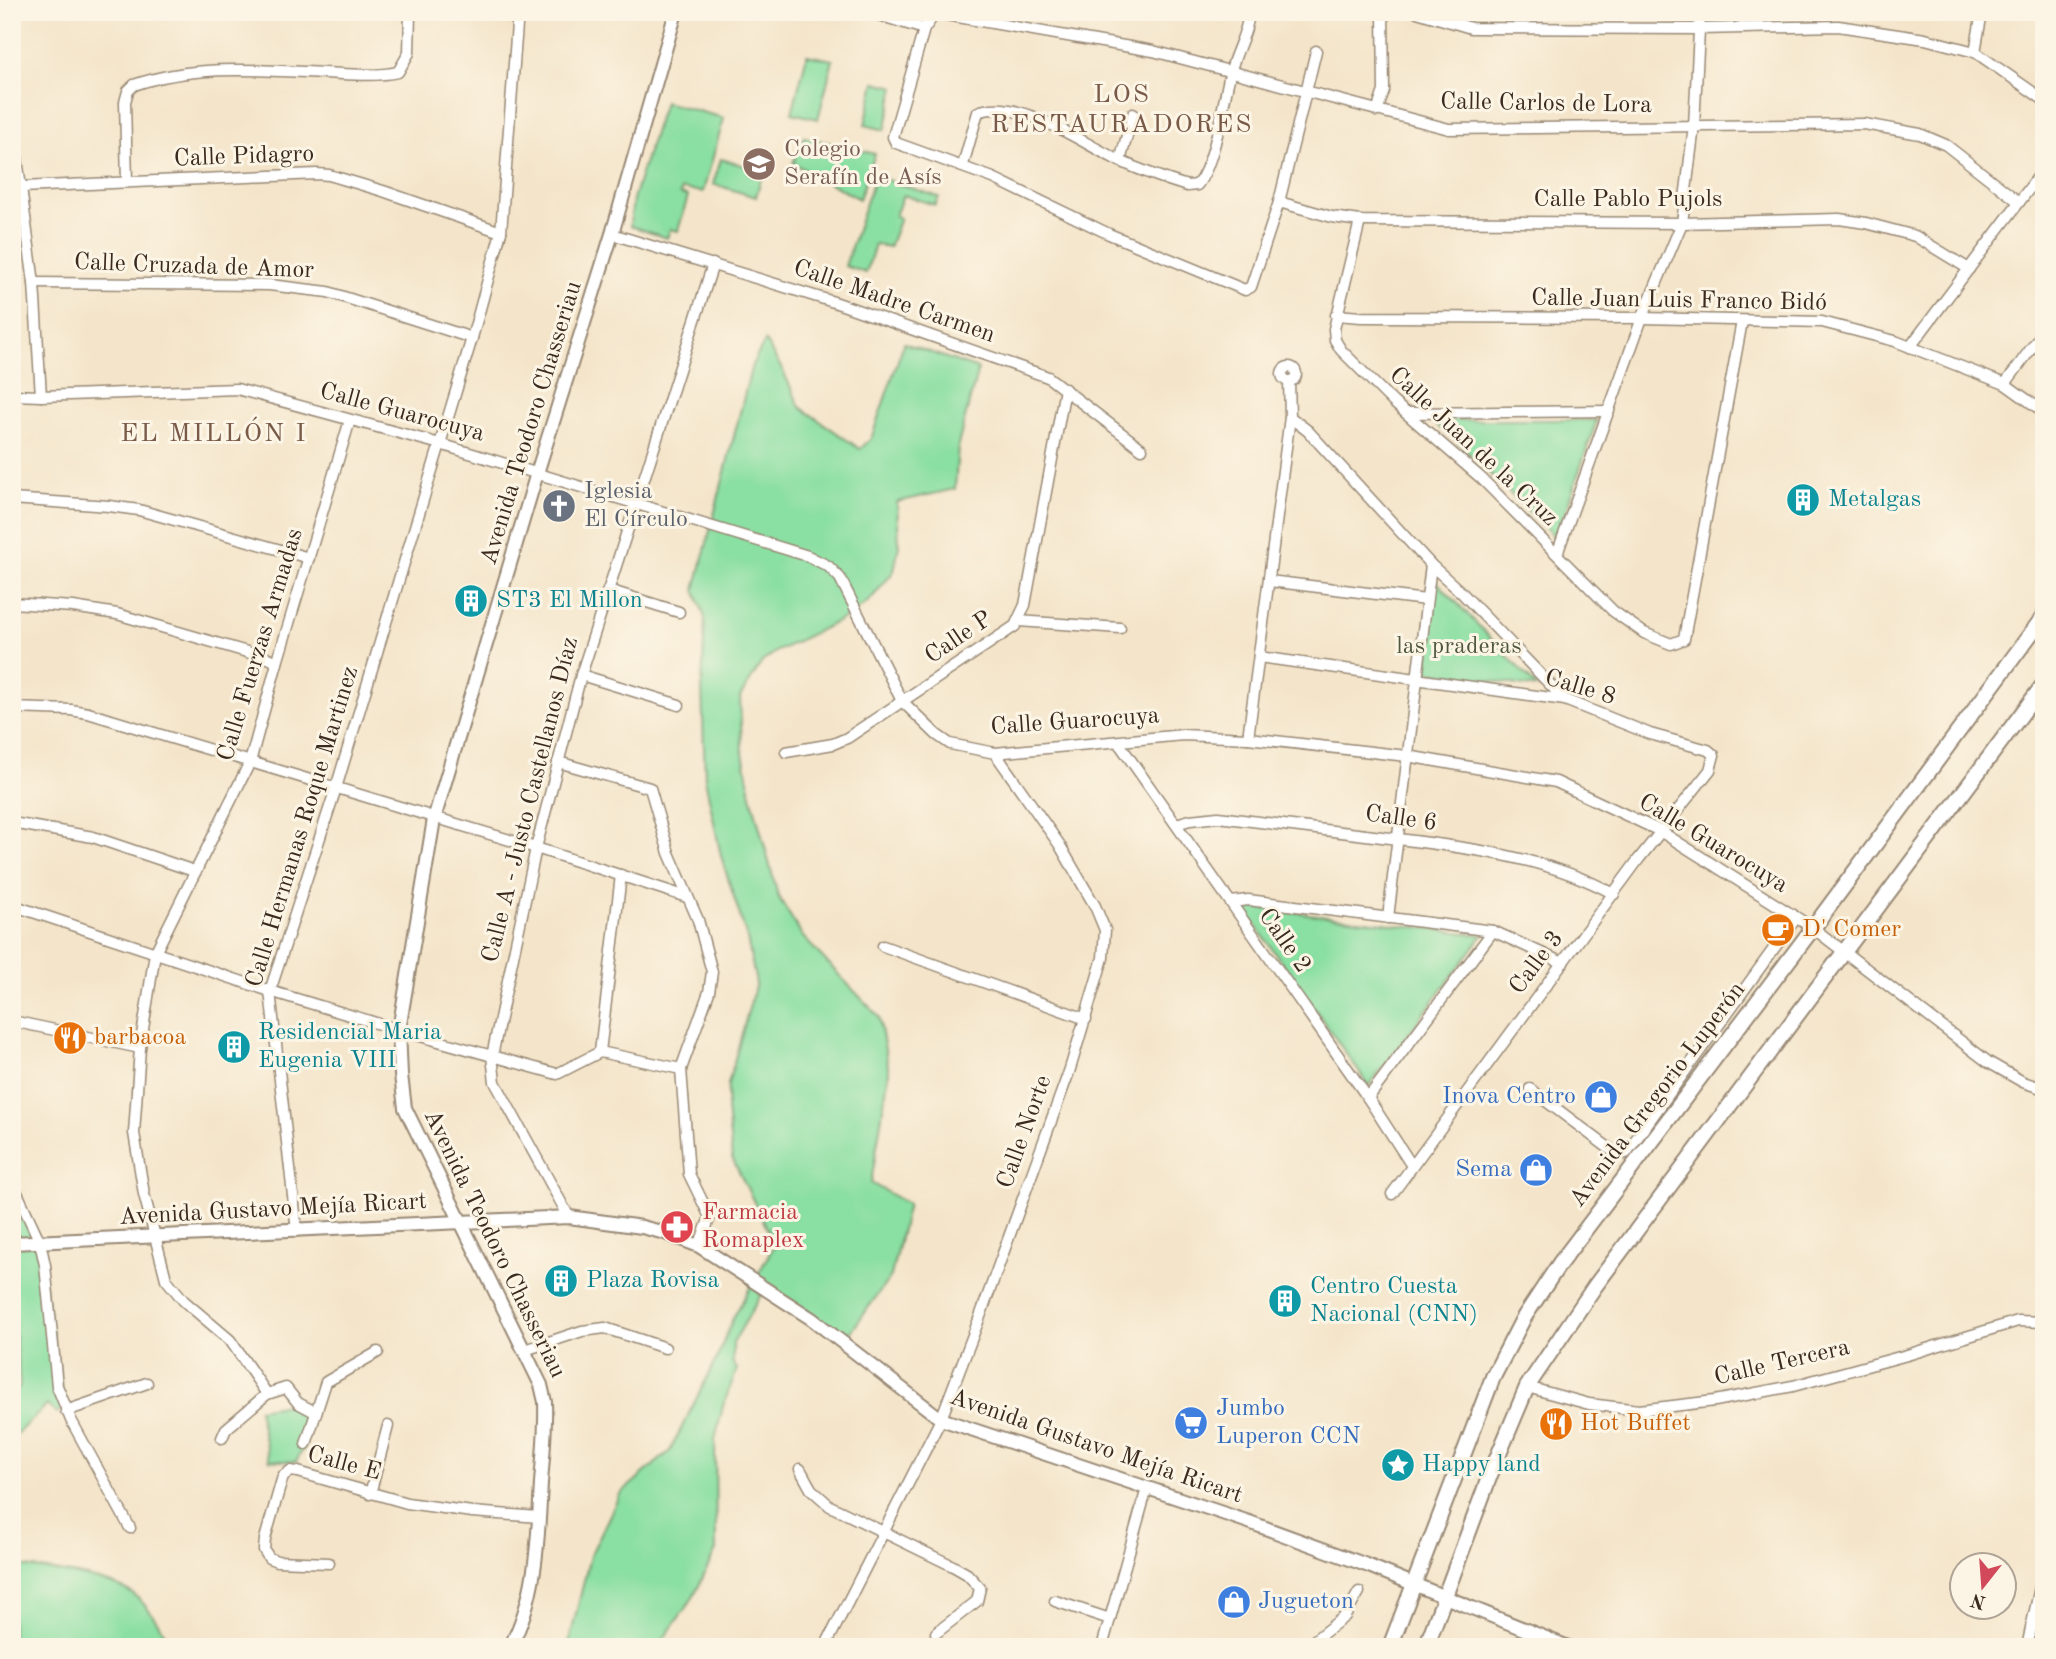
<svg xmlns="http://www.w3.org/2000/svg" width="2056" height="1659" font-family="'Old Standard TT',serif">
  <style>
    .green { fill: #8adfa2; stroke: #628460; stroke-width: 2 }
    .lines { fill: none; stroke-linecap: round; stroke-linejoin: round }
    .street-casing { stroke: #988874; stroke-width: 13 }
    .secondary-casing { stroke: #988874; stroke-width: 16 }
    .primary-casing { stroke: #988874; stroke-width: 18 }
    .street { stroke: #fff; stroke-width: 10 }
    .secondary { stroke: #fff; stroke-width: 12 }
    .primary { stroke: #fff; stroke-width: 14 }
    .labels { text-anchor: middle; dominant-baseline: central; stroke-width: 6; stroke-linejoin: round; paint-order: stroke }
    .street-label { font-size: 24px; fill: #3b2a1e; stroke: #fcf5e5 }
    .education-label { font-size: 24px; fill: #785e54; stroke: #fcf5e5; text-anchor: start }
    .worship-label { font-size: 24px; fill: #5b616d; stroke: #fcf5e5; text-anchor: start }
    .culture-label { font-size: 24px; fill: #0d838f; stroke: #fcf5e5; text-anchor: start }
    .park-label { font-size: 24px; fill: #4f573f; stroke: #fcf5e5 }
    .food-label { font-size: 24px; fill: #c56008; stroke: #fcf5e5; text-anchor: start }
    .shop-label { font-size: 24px; fill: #366cbe; stroke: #fcf5e5; text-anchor: end }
    .health-label { font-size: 24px; fill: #be3a42; stroke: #fcf5e5; text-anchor: start }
    .neighbourhood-label { font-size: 26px; letter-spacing: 2px; fill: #795a48; stroke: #fcf5e5 }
  </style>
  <rect width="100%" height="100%" fill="#fcf5e5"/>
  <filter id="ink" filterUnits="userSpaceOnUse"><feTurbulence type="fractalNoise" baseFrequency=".0143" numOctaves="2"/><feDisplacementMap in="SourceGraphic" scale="14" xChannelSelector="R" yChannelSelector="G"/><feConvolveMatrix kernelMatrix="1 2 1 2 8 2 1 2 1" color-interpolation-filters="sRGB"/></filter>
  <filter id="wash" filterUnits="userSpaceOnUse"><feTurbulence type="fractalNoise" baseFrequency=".00686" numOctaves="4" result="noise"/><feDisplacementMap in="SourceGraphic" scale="28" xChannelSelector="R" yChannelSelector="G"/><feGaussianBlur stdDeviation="1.57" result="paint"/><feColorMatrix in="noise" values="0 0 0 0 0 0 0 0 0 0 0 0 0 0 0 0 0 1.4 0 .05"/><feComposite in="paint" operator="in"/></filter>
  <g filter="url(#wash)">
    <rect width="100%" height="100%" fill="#f4e5ca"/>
    <g class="green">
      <path d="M807 55 833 60 818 119 792 113Z"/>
      <path d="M875 82 895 87 885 130 865 125Z"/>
      <path d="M664 102 724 118 703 192 682 189 680 194 688 196 678 231 670 229 667 238 630 226 633 199Z"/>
      <path d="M804 137 875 154 859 199 793 163Z"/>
      <path d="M721 159 763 171 756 197 713 184Z"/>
      <path d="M875 176 939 197 935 205 903 195 895 216 900 218 889 247 875 244 866 273 845 266Z"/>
      <path d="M765 341 782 369 800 407 860 449 871 439 904 343 978 369 958 445 955 489 897 502 899 545 894 571 871 599 849 616 777 651 762 662 740 697 742 748 751 795 778 896 803 937 879 1017 889 1072 871 1183 908 1204 891 1276 845 1340 765 1288 733 1343V1364L737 1369 723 1406 715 1440 716 1550 694 1596 658 1647H568L590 1556 620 1494 670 1451 717 1358 733 1318 775 1244 732 1158 727 1108 728 1084 756 983 747 938 721 856 705 779 702 687 705 618 695 590 752 365Z"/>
      <path d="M1430 420H1597L1556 538 1456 441Z"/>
      <path d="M1435 581 1440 585 1538 688 1427 671Z"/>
      <path d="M1242 906 1483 935 1369 1086Z"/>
      <path d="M12 1187 37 1242 65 1408 56 1413 47 1405 12 1438V1396L20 1386 12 1305Z"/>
      <path d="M287 1404 309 1413 304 1447 296 1462 269 1460 258 1409Z"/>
      <path d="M12 1565C43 1570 110 1576 134 1595 150 1607 162 1630 174 1647H12Z"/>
    </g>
  </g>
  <g filter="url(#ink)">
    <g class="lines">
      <g class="street-casing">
        <g id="street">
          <path d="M869 12 924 29"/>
          <path d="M936 12 924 29 893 137 896 143 993 178 1109 234 1245 290 1251 287 1279 202 1316 51"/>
          <path d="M1417 12 1471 28 1700 29 1838 26 1925 39 1975 52 2044 100"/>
          <path d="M935 13 1153 51 1449 129 1864 124 1920 134 1946 145 2019 202"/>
          <path d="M1975 52 1982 12"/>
          <path d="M1377 111 1384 91 1383 12"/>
          <path d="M12 122 34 283 41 396"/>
          <path d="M1120 161 1133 114"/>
          <path d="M963 165 978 112C1019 96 1083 144 1120 161 1142 171 1164 179 1187 186L1197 185C1216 162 1223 100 1231 70 1236 50 1248 32 1249 12"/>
          <path d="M127 182 125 102 128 91 134 85C195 64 260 70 323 73 348 74 374 77 398 72L409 53 410 12"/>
          <path d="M22 187 317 174 329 175 383 191 501 232"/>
          <path d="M1279 202 1332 217 1360 221 1682 223 1839 219 1866 223 1915 236 1969 269"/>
          <path d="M1360 221 1334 329 1335 340 1341 350 1393 402 1481 478 1613 611 1644 633 1671 644 1684 639 1742 321"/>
          <path d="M612 234 837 303 1048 377 1142 449"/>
          <path d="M34 283 269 285 328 292 472 338"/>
          <path d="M1336 315 1361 317 1642 318 1822 322 1895 341 2005 384 2044 412"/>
          <path d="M1910 347 2044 169"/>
          <circle cx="1289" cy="374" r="7"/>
          <path d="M2005 384 2044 331"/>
          <path d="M12 395 41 396 237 389 440 444 808 556 828 566 840 578 902 701 937 735 950 744 995 753 1183 735 1248 738 1407 756 1556 782 1660 831 1813 928 1988 1062 2023 1082 2044 1089"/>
          <path d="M1406 413 1609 411"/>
          <path d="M1290 417 1308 431 1431 565 1462 593 1565 700"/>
          <path d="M12 499 109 506 139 510 309 558"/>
          <path d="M1557 554 1642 318 1682 223 1694 126 1700 12"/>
          <path d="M1269 581 1426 600"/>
          <path d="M608 590 679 612"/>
          <path d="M12 603 73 607 117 614 271 659 277 663"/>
          <path d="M1018 621 1120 628"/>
          <path d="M1259 657 1565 700 1650 734 1708 750 1714 755 1710 770 1638 860 1392 1194"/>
          <path d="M581 675 679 705"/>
          <path d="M12 708 71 710 88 713 536 848 687 897"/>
          <path d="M1248 738 1290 417 1289 381"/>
          <path d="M1118 742 1368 1098 1412 1166"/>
          <path d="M786 752 833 744 847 738 1015 626 1025 605 1065 389"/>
          <path d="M558 762 650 788 669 853 698 920 712 972 709 992 681 1069 689 1174 710 1217 699 1246"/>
          <path d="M12 823 93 837 191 870H197"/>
          <path d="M1176 824 1190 820 1218 817C1273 824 1327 830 1382 837 1461 847 1543 855 1614 894"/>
          <path d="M1231 902 1248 900 1493 931 1563 963"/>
          <path d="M12 905 270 991 399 1030 557 1074 600 1052 681 1069"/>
          <path d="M1388 918 1431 565"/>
          <path d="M883 946 1086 1019"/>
          <path d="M12 1021 140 1048"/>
          <path d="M600 1052 621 875"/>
          <path d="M1530 1089 1618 1155 1626 1153 1796 918"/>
          <path d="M1368 1098 1493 931"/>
          <path d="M12 1182 40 1242 45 1265 57 1386 71 1420 130 1528"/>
          <path d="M569 1217 495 1082 492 1056 536 848 581 675 713 264"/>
          <path d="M297 1231 270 991 336 788 472 338 501 232 518 12"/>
          <path d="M525 1350 582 1331 605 1328 665 1348"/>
          <path d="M1527 1387 1589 1404 1639 1410 1715 1401 1793 1386 1907 1355 2018 1321 2044 1322"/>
          <path d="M66 1411 147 1383"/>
          <path d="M315 1412 298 1403 286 1388 267 1394 230 1340 184 1301 166 1279 144 1194 134 1133 140 1048 155 953 250 762 277 663 350 420"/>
          <path d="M222 1438 226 1429 267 1394"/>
          <path d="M306 1444 326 1382 378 1352"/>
          <path d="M800 1469 811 1489 830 1506 953 1566 967 1574 980 1588 977 1601 936 1633"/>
          <path d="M370 1494 388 1426"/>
          <path d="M329 1563 277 1561 269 1558 264 1550 265 1539 283 1476 290 1471 298 1472 407 1503 472 1512 539 1517"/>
          <path d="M1055 1601 1110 1619"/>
          <path d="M825 1647 941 1419 981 1314 1070 1069 1103 958 1105 930 1095 906 1059 844 995 753"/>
          <path d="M1102 1647 1147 1488"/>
          <path d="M1306 1647 1345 1616 1359 1592"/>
          <path d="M2027 1647 2044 1569"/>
        </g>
      </g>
      <g class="secondary-casing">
        <g id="secondary">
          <path d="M12 1243 569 1217 642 1227 665 1233 699 1246 812 1319 941 1419 1249 1522 1369 1566 1568 1647"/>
          <path d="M510 1647C537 1597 538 1538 541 1483 543 1456 546 1429 545 1402L541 1385 405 1108 401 1075 399 1030 434 819 537 473 612 234 676 12"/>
        </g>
      </g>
      <g class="primary-casing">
        <g id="primary">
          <path d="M1390 1647 1493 1377 1523 1319 1560 1263 1813 928 2044 616"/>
          <path d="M1426 1647 1490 1475 1527 1387 1595 1286 2044 684"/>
        </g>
      </g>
      <use href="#street" class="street"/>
      <use href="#secondary" class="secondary"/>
      <use href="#primary" class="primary"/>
    </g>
  </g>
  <defs>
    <g id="school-disc" transform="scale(1.75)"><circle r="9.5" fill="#8d6e63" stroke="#fcf5e5"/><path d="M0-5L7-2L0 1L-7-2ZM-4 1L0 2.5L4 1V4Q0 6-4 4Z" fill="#fff"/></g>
    <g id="building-disc" transform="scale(1.75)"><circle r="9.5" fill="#0f9aa8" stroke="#fcf5e5"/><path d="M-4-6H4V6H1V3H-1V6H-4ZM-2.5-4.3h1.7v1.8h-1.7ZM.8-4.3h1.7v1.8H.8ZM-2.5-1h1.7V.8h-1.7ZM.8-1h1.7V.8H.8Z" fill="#fff"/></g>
    <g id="church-disc" transform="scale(1.75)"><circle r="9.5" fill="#6b7280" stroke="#fcf5e5"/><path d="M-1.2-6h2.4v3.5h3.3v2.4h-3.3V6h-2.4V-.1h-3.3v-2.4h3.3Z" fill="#fff"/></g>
    <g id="cafe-disc" transform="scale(1.75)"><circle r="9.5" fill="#e8710a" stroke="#fcf5e5"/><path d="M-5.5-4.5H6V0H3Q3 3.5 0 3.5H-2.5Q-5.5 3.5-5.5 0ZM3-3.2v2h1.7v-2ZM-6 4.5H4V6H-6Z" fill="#fff"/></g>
    <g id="restaurant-disc" transform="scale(1.75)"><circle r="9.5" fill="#e8710a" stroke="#fcf5e5"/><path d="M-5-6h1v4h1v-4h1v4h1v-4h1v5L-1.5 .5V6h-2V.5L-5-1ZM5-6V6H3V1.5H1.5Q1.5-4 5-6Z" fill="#fff"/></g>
    <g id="shop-disc" transform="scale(1.75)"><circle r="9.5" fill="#3f7fe0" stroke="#fcf5e5"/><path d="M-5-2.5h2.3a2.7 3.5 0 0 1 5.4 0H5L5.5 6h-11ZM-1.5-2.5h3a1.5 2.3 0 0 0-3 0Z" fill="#fff"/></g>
    <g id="pharmacy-disc" transform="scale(1.75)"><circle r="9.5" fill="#e0444e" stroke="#fcf5e5"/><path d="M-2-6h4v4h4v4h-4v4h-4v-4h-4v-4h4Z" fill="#fff"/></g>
    <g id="supermarket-disc" transform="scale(1.75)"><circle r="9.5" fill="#3f7fe0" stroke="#fcf5e5"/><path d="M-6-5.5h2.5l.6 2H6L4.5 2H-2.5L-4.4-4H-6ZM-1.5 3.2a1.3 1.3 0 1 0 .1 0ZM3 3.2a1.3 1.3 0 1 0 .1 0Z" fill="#fff"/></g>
    <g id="sight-disc" transform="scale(1.75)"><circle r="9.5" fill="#0f9aa8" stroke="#fcf5e5"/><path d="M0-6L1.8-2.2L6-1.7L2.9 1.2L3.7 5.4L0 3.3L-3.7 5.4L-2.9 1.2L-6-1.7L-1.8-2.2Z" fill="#fff"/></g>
  </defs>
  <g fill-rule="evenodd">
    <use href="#school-disc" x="759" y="164"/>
    <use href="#building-disc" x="1803" y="500"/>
    <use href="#church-disc" x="559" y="506"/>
    <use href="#building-disc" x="471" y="601"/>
    <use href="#cafe-disc" x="1778" y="930"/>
    <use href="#restaurant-disc" x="70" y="1038"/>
    <use href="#building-disc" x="234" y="1047"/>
    <use href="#shop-disc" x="1601" y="1097"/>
    <use href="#shop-disc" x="1536" y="1170"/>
    <use href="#pharmacy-disc" x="677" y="1227"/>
    <use href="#building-disc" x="561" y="1281"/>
    <use href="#building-disc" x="1285" y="1301"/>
    <use href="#supermarket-disc" x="1191" y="1423"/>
    <use href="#restaurant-disc" x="1556" y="1424"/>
    <use href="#sight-disc" x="1398" y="1465"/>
    <use href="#shop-disc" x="1234" y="1602"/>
  </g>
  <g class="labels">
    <g class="street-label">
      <text transform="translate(1546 104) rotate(1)">Calle Carlos de Lora</text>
      <text transform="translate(244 157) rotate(-2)">Calle Pidagro</text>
      <text x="1628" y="200">Calle Pablo Pujols</text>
      <text transform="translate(194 267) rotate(2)">Calle Cruzada de Amor</text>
      <text transform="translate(1679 301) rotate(1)">Calle Juan Luis Franco Bidó</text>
      <text transform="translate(894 302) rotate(19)">Calle Madre Carmen</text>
      <text transform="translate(402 413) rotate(15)">Calle Guarocuya</text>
      <text transform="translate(532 423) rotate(-73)">Avenida Teodoro Chasseriau</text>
      <text transform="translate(1473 447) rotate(43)">Calle Juan de la Cruz</text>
      <text transform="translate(959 638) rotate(-34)">Calle P</text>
      <text transform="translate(261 645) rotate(-73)">Calle Fuerzas Armadas</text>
      <text transform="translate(1580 688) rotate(17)">Calle 8</text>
      <text transform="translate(1075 722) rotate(-4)">Calle Guarocuya</text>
      <text transform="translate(531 800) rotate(-76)">Calle A - Justo Castellanos Díaz</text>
      <text transform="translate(1401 819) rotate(8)">Calle 6</text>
      <text transform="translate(303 827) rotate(-73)">Calle Hermanas Roque Martinez</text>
      <text transform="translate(1713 844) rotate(31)">Calle Guarocuya</text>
      <text transform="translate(1284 941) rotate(55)">Calle 2</text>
      <text transform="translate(1537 963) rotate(-53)">Calle 3</text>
      <text transform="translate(1658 1095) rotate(-53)">Avenida Gregorio Luperón</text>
      <text transform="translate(1025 1132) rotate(-70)">Calle Norte</text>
      <text transform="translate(273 1210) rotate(-3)">Avenida Gustavo Mejía Ricart</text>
      <text transform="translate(494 1244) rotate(64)">Avenida Teodoro Chasseriau</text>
      <text transform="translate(1782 1363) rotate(-13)">Calle Tercera</text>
      <text transform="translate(1096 1447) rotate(19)">Avenida Gustavo Mejía Ricart</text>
      <text transform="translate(344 1464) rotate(15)">Calle E</text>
    </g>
    <g class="education-label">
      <text x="784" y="150">Colegio<tspan x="784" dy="28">Serafín de Asís</tspan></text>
    </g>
    <g class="worship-label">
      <text x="584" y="492">Iglesia<tspan x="584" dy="28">El Círculo</tspan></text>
    </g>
    <g class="culture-label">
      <text x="1828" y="500">Metalgas</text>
      <text x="496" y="601">ST3 El Millon</text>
      <text x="258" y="1033">Residencial Maria<tspan x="258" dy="28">Eugenia VIII</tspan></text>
      <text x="586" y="1281">Plaza Rovisa</text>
      <text x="1310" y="1287">Centro Cuesta<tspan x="1310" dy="28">Nacional (CNN)</tspan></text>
      <text x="1422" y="1465">Happy land</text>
    </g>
    <g class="park-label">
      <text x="1459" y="647">las praderas</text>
    </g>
    <g class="food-label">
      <text x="1802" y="930">D' Comer</text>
      <text x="94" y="1038">barbacoa</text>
      <text x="1580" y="1424">Hot Buffet</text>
    </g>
    <g class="shop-label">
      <text x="1576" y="1097">Inova Centro</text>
      <text x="1512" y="1170">Sema</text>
      <text x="1216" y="1409" text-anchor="start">Jumbo<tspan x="1216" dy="28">Luperon CCN</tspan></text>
      <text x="1258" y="1602" text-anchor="start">Jugueton</text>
    </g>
    <g class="health-label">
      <text x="702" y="1213">Farmacia<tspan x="702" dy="28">Romaplex</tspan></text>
    </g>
    <g class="neighbourhood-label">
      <text x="1122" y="95">LOS<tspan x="1122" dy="30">RESTAURADORES</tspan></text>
      <text x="214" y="434">EL MILLÓN I</text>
    </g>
  </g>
  <rect width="2056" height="1659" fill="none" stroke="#fcf5e5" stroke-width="42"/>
  <g transform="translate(1983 1586) rotate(197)"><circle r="33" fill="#fcf5e5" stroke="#afa495" stroke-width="2"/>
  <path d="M0-5L12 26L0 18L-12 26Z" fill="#d1495b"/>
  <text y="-10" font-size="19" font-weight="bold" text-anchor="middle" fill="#3b2a1e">N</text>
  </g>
</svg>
